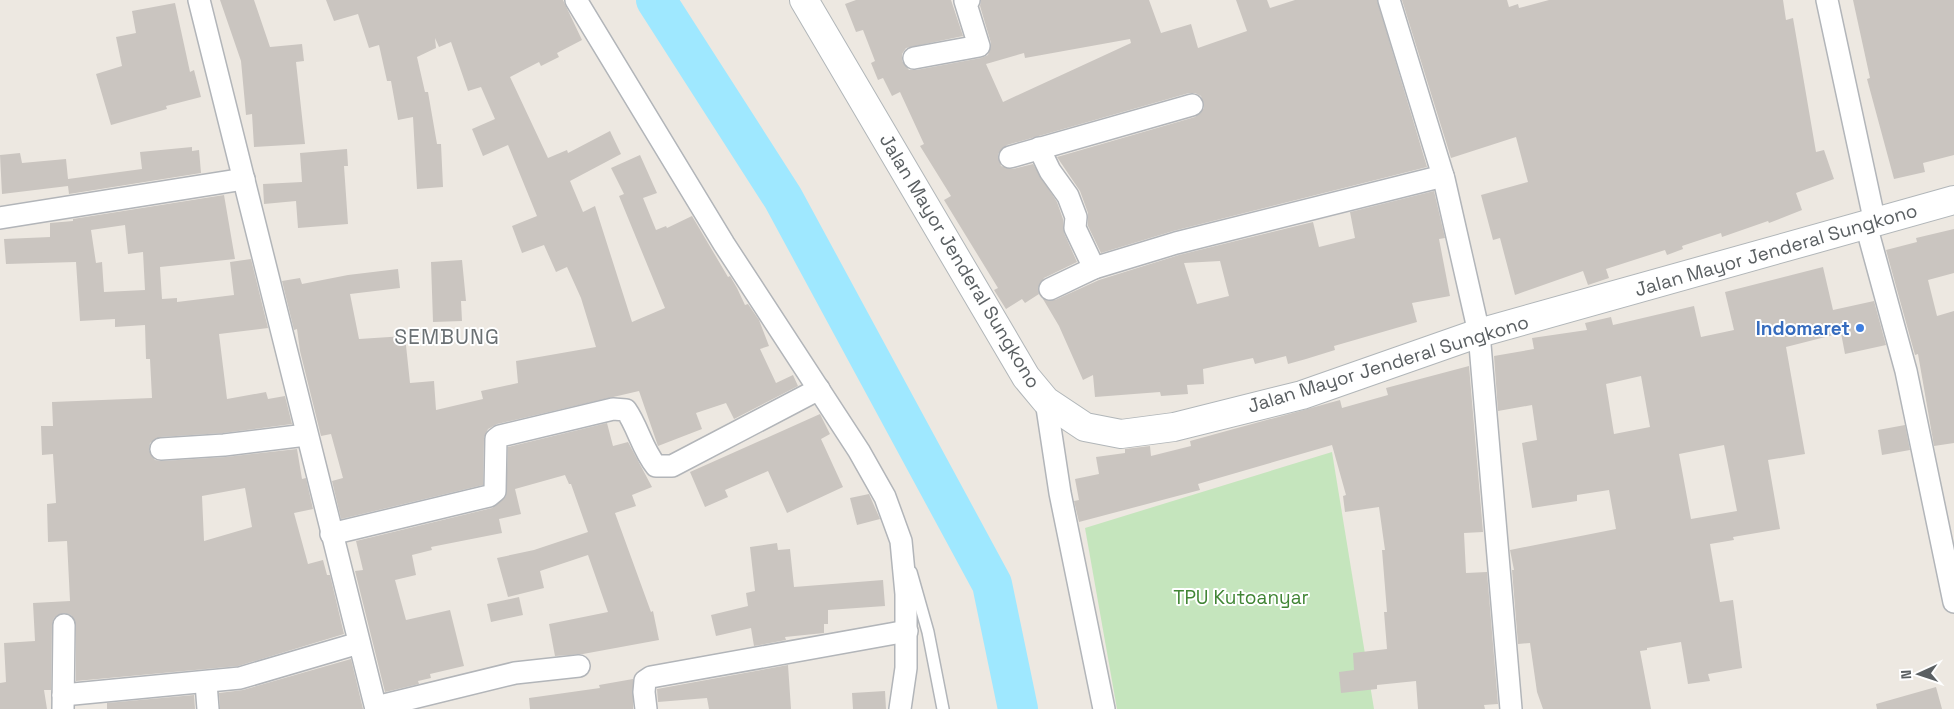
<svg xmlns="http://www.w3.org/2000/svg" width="1954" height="709" font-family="'Space Grotesk',sans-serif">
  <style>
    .green { fill: #c5e5bd }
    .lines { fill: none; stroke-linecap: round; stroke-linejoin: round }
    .river { stroke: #9fe8ff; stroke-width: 40 }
    .building { fill: #cac5c0; fill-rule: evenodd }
    .lane-casing { stroke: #b2b5b9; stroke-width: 14 }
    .street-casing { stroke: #b2b5b9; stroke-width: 24 }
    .secondary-casing { stroke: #b1b6b9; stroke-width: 30 }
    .lane { stroke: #fff; stroke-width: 11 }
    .street { stroke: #fff; stroke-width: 21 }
    .secondary { stroke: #fff; stroke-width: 28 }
    .shop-dot { fill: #3f7fe0; stroke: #fff; stroke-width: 2 }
    .labels { text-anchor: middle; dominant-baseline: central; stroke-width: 4; stroke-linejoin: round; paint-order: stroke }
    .street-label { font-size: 19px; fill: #5a5f62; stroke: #fff }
    .shop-label { font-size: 19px; font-weight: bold; fill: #366cbe; stroke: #fff; text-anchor: end }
    .park-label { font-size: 19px; fill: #418535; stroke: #fff }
    .quarter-label { font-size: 21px; letter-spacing: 1px; fill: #6b7174; stroke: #fff }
  </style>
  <rect width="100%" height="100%" fill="#ede8e1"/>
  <path class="green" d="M1332 452 1374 709H1117L1085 528Z"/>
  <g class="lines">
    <path class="river" d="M656 0 783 198 992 584 1018 709"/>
  </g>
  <g class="building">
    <path d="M220 0H254L270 47 302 44 304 61 296 62 305 144 254 147 252 114 246 115 241 61Z"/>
    <path d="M326 0H563L582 40 557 53 559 57 541 66 539 62 510 77 548 158 567 150 568 153 610 131 621 154 570 181 583 212 595 206 632 322 665 308 619 196 624 194 611 168 640 155 657 193 643 198 656 230 666 226 667 228 692 216 728 277 730 276 737 288 745 305 748 304 759 320 769 346 760 349 776 383 793 375 798 386 734 419 726 403 696 413 702 429 658 446 639 391 497 424 488 429 484 438 483 485 341 519 332 481 343 478 331 434 321 436 300 351 297 329 294 330 282 281 300 278 302 284 348 275 398 269 400 288 350 294 359 339 405 336 410 383 434 381 436 410 483 399 481 391 518 383 516 361 596 347 581 298 567 267 556 272 544 245 522 253 512 226 537 216 508 145 483 156 472 129 495 119 481 87 468 91 451 42 439 47 435 38 436 48 417 57 425 92H428L437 144H441L443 187 417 189 413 117 398 120 391 81H387L379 45 369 48 358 14 334 21Z"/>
    <path d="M856 0H951L963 36 906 48 902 54V61L909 70H916L981 58 988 55 991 43 980 6 981 0H1149L1161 33 1191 24 1198 48 1247 31 1236 0H1267L1270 8 1295 0H1377L1427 167 1173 231 1101 253 1088 226V213L1080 191 1057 157 1195 117 1204 108 1201 96 1195 93H1189L1007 145 998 154 1001 166 1013 169 1033 164 1057 202 1063 219 1064 233 1077 262 1044 278 1038 288 1039 294 1025 303 1022 299 1006 309 994 290 998 288 944 200 951 196 920 146 924 144 900 92 892 96 883 78 878 80 871 63 875 61 863 30 856 32 845 4ZM1130 39 1131 43 1003 102 986 64 1024 53 1025 58Z"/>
    <path d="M1402 0H1507L1509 7 1518 4 1519 8 1549 0H1783L1786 20 1793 18 1816 152 1824 150 1834 179 1796 193 1802 210 1769 223 1768 221 1722 237 1721 233 1682 246 1683 249 1667 255 1665 250 1606 269 1609 278 1588 285 1583 271 1515 295 1500 238 1493 240 1481 195 1528 182 1516 137 1451 158Z"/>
    <path d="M1853 0H1954V155L1923 163 1925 172 1894 179 1867 79 1870 78Z"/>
    <path d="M175 3 190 72 194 70 201 97 166 106 167 109 111 125 96 74 122 66 116 37 136 33 132 11Z"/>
    <path d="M192 147V151L199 150 201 173 69 194 68 186 2 194 0 155 20 153 22 163 66 159 68 179 142 169 140 152Z"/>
    <path d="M347 149 348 166H344L348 224 298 228 296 201 264 204 263 184 302 182 300 153Z"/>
    <path d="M1434 191 1445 238 1439 239 1450 296 1412 303 1417 322 1334 346 1335 350 1306 359 1288 364 1286 356 1255 364 1253 358 1203 369 1204 384 1187 385 1188 394 1161 396 1160 392 1095 397 1093 375 1083 380 1059 326 1043 299 1055 300 1099 280 1179 255 1313 222 1319 247 1355 238 1350 212ZM1220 261 1229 296 1197 304 1184 263Z"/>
    <path d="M224 195 235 259 160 267 162 299 177 298V302L234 295 230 262 251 259 268 328 219 334 227 399 266 392 268 399 285 396 292 424 223 433 160 437 150 443 149 450 155 460 162 461 226 457 297 449 302 479 306 478 313 509 294 513 308 564 323 560 327 575H330L344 634 238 666 76 681V625L71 615 64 613 54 618 52 624 51 690H44L47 709H0V683L6 682 4 643 35 641 33 603 70 601 67 541 48 542 47 504 56 503 53 454 42 455 41 426H53L52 402 152 398 150 359H146L145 325 115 327V319L80 321 76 262 6 264 4 239 50 237V223L73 221V219ZM125 225 128 254 143 252 145 290 104 292 102 262 96 263 91 230ZM245 488 252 527 204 541 202 496Z"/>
    <path d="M1954 229V273L1928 280 1937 316 1954 311V443L1934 446 1918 354 1915 355 1886 250 1917 242 1916 238Z"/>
    <path d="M462 260 466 301H461L462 321 433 322 431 262Z"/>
    <path d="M1823 267 1833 310 1874 301 1886 345 1845 354 1841 333 1786 347 1805 454 1768 460 1780 529 1733 537 1734 540 1710 544 1720 602 1733 600 1742 668 1708 674 1710 681 1688 684 1681 642 1647 648V650L1640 651 1651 709H1543L1537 692 1530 643 1518 644 1512 570H1514L1510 550 1616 529 1609 490 1577 495V501L1532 508 1522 443 1537 440 1532 405 1498 411 1494 356 1534 349 1532 338 1587 330 1585 323 1611 317 1613 325 1694 306 1701 337 1734 330 1725 292ZM1641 376 1650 427 1614 434 1606 384ZM1724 445 1737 511 1691 519 1679 454Z"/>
    <path d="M1469 366 1483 532 1464 533 1466 573 1487 572 1498 704 1484 705 1485 709H1418L1416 681 1377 685V689L1341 693 1339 672 1354 670 1353 653 1387 649 1384 612H1387L1382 550H1385L1379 507 1345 512 1343 496 1346 495 1332 445 1198 484 1200 490 1079 522 1074 501 1079 500 1075 479 1099 474 1096 457 1125 453V449L1150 446 1151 456 1191 446 1190 441 1340 400 1342 408 1388 395 1386 388Z"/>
    <path d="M820 414 830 434 821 439 843 487 787 513 768 471 725 490 728 497 705 507 690 472Z"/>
    <path d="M607 423 613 446 628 442 652 487 632 495 636 506 615 513 651 612 653 611 659 640 583 654 555 656 549 624 608 612 588 555 540 571 544 588 508 597 497 558 534 550 588 532 571 484H569L565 475 515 489 521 514 499 519 502 533 431 547 432 550 412 555 416 575 395 580 406 620 450 610 464 666 430 674 431 678 418 681 419 684 385 692 355 571 363 570 356 541 492 508 506 496 508 447Z"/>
    <path d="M1905 425 1910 450 1882 455 1878 430Z"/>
    <path d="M869 494 880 519 857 525 850 498Z"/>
    <path d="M777 543 778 550 790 549 794 587 883 580 885 606 828 610V624H824V633L785 637 786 640 754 646 751 628 716 636 711 615 748 606 746 593 755 591 750 547Z"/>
    <path d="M519 597 523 615 491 622 487 604Z"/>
    <path d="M351 659 363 709H220L219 693 243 690Z"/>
    <path d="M788 665 791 709H709L707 698 658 702 657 689Z"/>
    <path d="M633 679V709H530L529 698 600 688 599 685Z"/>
    <path d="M1936 687 1942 709H1877L1876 704Z"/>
    <path d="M885 691 886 709H853L852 693Z"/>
    <path d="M194 695 195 709H107V703Z"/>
  </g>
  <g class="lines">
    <g class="lane-casing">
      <path id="lane" d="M911 572 928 632 943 709"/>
    </g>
    <g class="street-casing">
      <g id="street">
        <path d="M199 0 376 709"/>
        <path d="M576 0 724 244 859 451 885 497 901 541 906 594V668L900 709"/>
        <path d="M1389 0 1444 179 1479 333 1511 709"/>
        <path d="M1827 0 1875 223"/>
        <path d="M914 58 979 46 965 1 969 0"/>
        <path d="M1039 148 1050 171 1068 196 1076 217 1075 228 1094 268"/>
        <path d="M1010 157 1192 105"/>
        <path d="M0 218 244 179"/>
        <path d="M1866 225 1906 371 1954 602"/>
        <path d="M1050 289 1094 268 1176 243 1443 176"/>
        <path d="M1046 401 1060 493 1104 709"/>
        <path d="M161 449 224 445 306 435"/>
        <path d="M331 534 489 496 495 491 496 439 500 436 613 409 626 410C638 427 642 449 656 466H672L819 389"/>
        <path d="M206 683 208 709"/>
        <path d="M63 695 240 678 359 643"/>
        <path d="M376 707 515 673 579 666"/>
        <path d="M63 709 64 625"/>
        <path d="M646 709 644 692 645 681 651 677 907 631"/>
      </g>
    </g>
    <g class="secondary-casing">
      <path id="secondary" d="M804 0 1026 377 1046 401 1085 427 1121 434 1174 427 1302 395 1479 333 1954 200"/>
    </g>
    <use href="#lane" class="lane"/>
    <use href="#street" class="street"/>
    <use href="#secondary" class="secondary"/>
  </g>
  <circle class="shop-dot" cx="1860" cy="328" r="5"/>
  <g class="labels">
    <g class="street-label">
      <text transform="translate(1776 250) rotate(-16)">Jalan Mayor Jenderal Sungkono</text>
      <text transform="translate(960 261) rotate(59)">Jalan Mayor Jenderal Sungkono</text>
      <text transform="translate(1388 364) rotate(-17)">Jalan Mayor Jenderal Sungkono</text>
    </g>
    <g class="shop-label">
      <text x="1850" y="328">Indomaret</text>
    </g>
    <g class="park-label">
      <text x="1241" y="597">TPU Kutoanyar</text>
    </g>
    <g class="quarter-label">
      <text x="447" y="336">SEMBUNG</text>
    </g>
  </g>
  <g transform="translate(1919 674) rotate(267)" stroke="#ffffff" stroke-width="4" paint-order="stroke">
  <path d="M0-4L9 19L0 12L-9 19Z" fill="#5a5f62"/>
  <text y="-8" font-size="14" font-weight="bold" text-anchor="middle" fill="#5a5f62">N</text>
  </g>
</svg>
